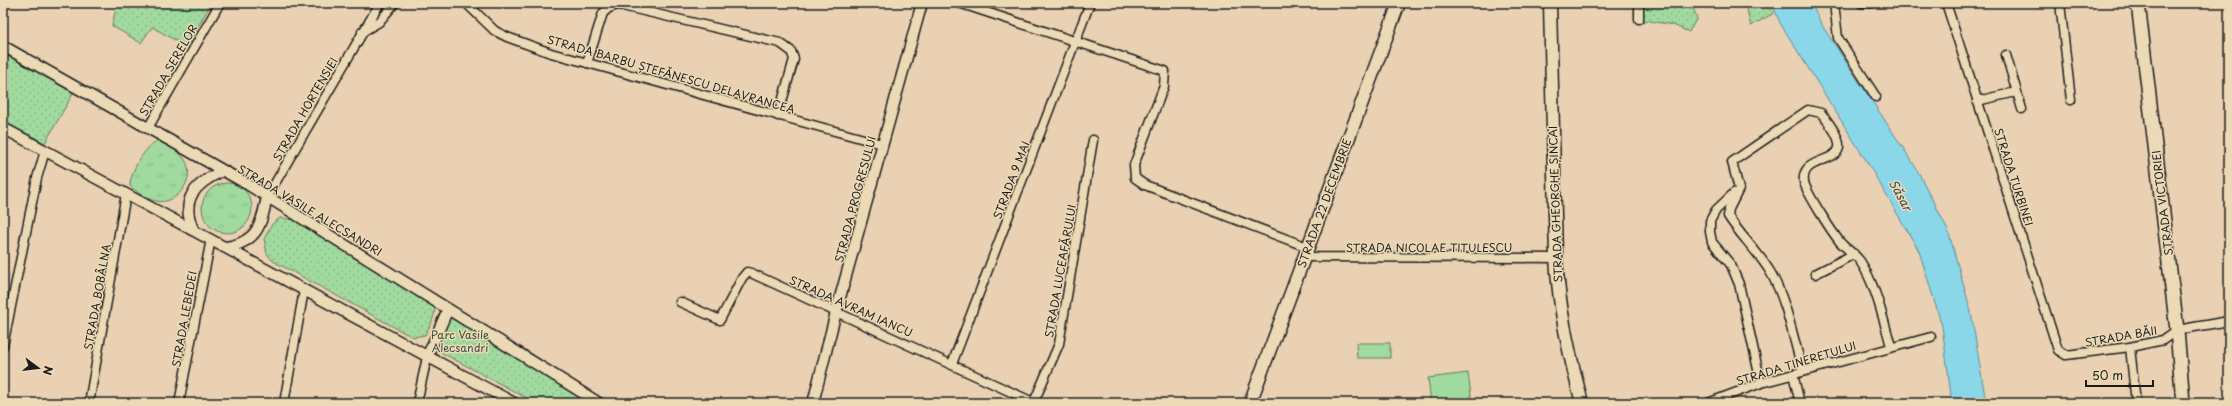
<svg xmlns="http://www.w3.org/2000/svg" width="2232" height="406" font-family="'Playpen Sans',sans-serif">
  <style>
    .grass { fill: url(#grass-tufts); stroke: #5e7b5e }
    .park { fill: url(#park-dots); stroke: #5e7b5e }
    .pitch { fill: #a1da9f; stroke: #5e7b5e }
    .water { fill: #8ad7e9; stroke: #5e8c97 }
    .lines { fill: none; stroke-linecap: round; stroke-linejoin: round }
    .minor-casing { stroke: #1c1c1c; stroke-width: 11 }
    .tertiary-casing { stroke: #1c1c1c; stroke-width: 13 }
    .secondary-casing { stroke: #1c1c1c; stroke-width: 15 }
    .primary-casing { stroke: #1c1c1c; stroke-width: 16 }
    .minor { stroke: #ecdab7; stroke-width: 8 }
    .tertiary { stroke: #ecdab7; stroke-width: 10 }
    .secondary { stroke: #ecdab7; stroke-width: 12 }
    .primary { stroke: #ecdab7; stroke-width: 13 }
    .labels { text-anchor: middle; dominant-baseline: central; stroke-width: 3; stroke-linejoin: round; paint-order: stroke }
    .street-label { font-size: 11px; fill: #1c1c1c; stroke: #ecdab7 }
    .park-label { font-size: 11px; fill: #3d4c3d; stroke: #ecdab7 }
    .water-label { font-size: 12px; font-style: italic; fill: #384b4f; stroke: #ecdab7 }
  </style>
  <defs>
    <pattern id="grass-tufts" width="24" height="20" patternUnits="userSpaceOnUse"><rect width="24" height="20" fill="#a1da9f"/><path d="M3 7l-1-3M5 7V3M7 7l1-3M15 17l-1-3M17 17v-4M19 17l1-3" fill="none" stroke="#8aba88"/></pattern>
    <pattern id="park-dots" width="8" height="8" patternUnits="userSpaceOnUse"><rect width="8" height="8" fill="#a1da9f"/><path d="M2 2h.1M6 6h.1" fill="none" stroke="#8aba88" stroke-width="1.8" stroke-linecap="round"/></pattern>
  </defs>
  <rect width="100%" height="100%" fill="#ebd1b3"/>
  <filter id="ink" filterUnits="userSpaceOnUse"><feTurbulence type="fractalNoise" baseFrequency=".025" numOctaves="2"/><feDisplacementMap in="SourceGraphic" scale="8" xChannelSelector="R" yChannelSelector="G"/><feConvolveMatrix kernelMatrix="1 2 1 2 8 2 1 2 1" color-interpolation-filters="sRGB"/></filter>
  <g filter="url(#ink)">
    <g class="grass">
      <path d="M158 140C165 145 178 150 183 157 196 172 184 197 166 201 153 204 139 194 130 186 130 171 145 147 158 140Z"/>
      <circle cx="227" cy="208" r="25"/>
    </g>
    <g class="park">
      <path d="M117 3H211L187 47 152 27 141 43 112 26Z"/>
      <path d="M1639 3H1691L1697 18 1689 32 1673 25 1639 19Z"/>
      <path d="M1745 3H1768L1774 13 1751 26Z"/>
      <path d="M9 54 75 90 45 143 3 121 4 55Z"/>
      <path d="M280 218 296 220 434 306C437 315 429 327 425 335L414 337 405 333 273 261 267 254 264 239 272 224Z"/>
      <path d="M452 316 595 403H536L444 354 438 350 437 344 448 317Z"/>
    </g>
    <g class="pitch">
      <path d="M1356 343H1390V358H1357Z"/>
      <path d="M1468 373 1472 403H1431L1428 378Z"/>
    </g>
    <path class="water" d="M1772 3H1811L1823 27 1915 166 1948 230 1971 312 1986 403H1952L1942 326 1919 251 1867 162 1780 23Z"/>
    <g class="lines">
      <g class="minor-casing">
        <g id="minor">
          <path d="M466 3 495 31 507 37 551 53 882 144"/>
          <path d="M959 3 1165 71 1164 86 1134 165 1135 178 1145 185 1302 245 1311 257 1556 258"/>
          <path d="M1639 3V19"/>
          <path d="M1834 3 1838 38 1876 97"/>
          <path d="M1861 3H1872"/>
          <path d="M1946 3 2058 350 2066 355 2130 347 2163 340 2177 330 2229 321"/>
          <path d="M2060 3 2071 100"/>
          <path d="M362 32 379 22 395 3"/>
          <path d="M2006 55 2022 109"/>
          <path d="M587 63 603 13 609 8 618 5 780 43 791 51 794 59 778 116"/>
          <path d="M1977 101 2016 92"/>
          <path d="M148 128 220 3"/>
          <path d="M1734 193 1716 210 1710 221V232L1712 242 1731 265 1739 284 1761 383"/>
          <path d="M267 197 380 3"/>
          <path d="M1815 274 1854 254"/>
          <path d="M680 302 720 320 742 278 747 272 751 273 1035 403"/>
          <path d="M3 346 37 178 45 151"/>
          <path d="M2130 347 2136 403"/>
          <path d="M952 364 1090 3"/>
          <path d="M1803 371C1793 339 1788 305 1772 275 1760 253 1741 237 1728 216L1729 209 1739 189 1732 162 1808 110 1821 113C1872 174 1799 147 1804 182 1806 192 1832 232 1840 242 1846 249 1854 253 1860 261 1876 285 1883 319 1891 346"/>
          <path d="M1793 374 1800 403"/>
          <path d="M1034 402 1059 344 1093 140"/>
          <path d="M89 403 126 194"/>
          <path d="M179 403 211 239"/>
          <path d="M284 403 304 290"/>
          <path d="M417 403 427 357"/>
          <path d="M1708 403 1761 383 1931 337"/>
        </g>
      </g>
      <g class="tertiary-casing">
        <g id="tertiary">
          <path d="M3 46 247 184 599 403"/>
          <path d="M3 128 514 403"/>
          <path d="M193 229C180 199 195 184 222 171"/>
          <path d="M226 247C258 242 261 225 267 197"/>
          <path d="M427 357 448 309"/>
          <path d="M813 403 836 312 922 3"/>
        </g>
      </g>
      <g class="secondary-casing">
        <g id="secondary">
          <path d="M1550 3 1556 258C1559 310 1569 353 1582 403"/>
          <path d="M1250 403 1399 3"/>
        </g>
      </g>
      <g class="primary-casing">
        <path id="primary" d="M2138 3 2177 330 2183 403"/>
      </g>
      <use href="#minor" class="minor"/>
      <use href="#tertiary" class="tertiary"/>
      <use href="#secondary" class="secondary"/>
      <use href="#primary" class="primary"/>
    </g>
  </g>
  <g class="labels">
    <g class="street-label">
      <text transform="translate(168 70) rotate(-60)">STRADA SERELOR</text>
      <text transform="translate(671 74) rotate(16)">STRADA BARBU ȘTEFĂNESCU DELAVRANCEA</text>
      <text transform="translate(305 109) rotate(-60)">STRADA HORTENSIEI</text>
      <text transform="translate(2014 177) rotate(72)">STRADA TURBINEI</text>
      <text transform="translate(1011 180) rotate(-69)">STRADA 9 MAI</text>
      <text transform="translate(855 199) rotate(-75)">STRADA PROGRESULUI</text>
      <text transform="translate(1324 203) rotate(-70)">STRADA 22 DECEMBRIE</text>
      <text transform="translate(2162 203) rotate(-97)">STRADA VICTORIEI</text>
      <text transform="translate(1555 204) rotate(-92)">STRADA GHEORGHE ȘINCAI</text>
      <text transform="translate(310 210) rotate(31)">STRADA VASILE ALECSANDRI</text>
      <text x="1429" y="247">STRADA NICOLAE TITULESCU</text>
      <text transform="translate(1060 271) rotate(-80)">STRADA LUCEAFĂRULUI</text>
      <text transform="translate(97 297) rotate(-80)">STRADA BOBÂLNA</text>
      <text transform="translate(851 306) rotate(24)">STRADA AVRAM IANCU</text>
      <text transform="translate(184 319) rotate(-80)">STRADA LEBEDEI</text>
      <text transform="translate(2121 336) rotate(-10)">STRADA BĂII</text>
      <text transform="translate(1796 363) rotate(-17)">STRADA TINERETULUI</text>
    </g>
    <g class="park-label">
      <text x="460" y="334">Parc Vasile<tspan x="460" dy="13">Alecsandri</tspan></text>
    </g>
    <g class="water-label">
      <text transform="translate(1901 195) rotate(61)">Săsar</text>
    </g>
  </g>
  <rect width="2232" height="406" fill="none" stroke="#ecdab7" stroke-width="16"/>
  <rect x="8" y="8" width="2216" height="390" fill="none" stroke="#1c1c1c" stroke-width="1.5" filter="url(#ink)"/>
  <g transform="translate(38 368) rotate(105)" stroke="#ecdab7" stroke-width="3" paint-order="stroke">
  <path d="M0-3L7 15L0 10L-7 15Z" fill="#1c1c1c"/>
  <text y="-6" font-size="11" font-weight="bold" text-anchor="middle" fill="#1c1c1c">N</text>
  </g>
  <path d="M2086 380v6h67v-6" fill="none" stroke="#1c1c1c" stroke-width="2"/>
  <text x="2092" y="380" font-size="12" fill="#1c1c1c" stroke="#ecdab7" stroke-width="3" paint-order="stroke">50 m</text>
</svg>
